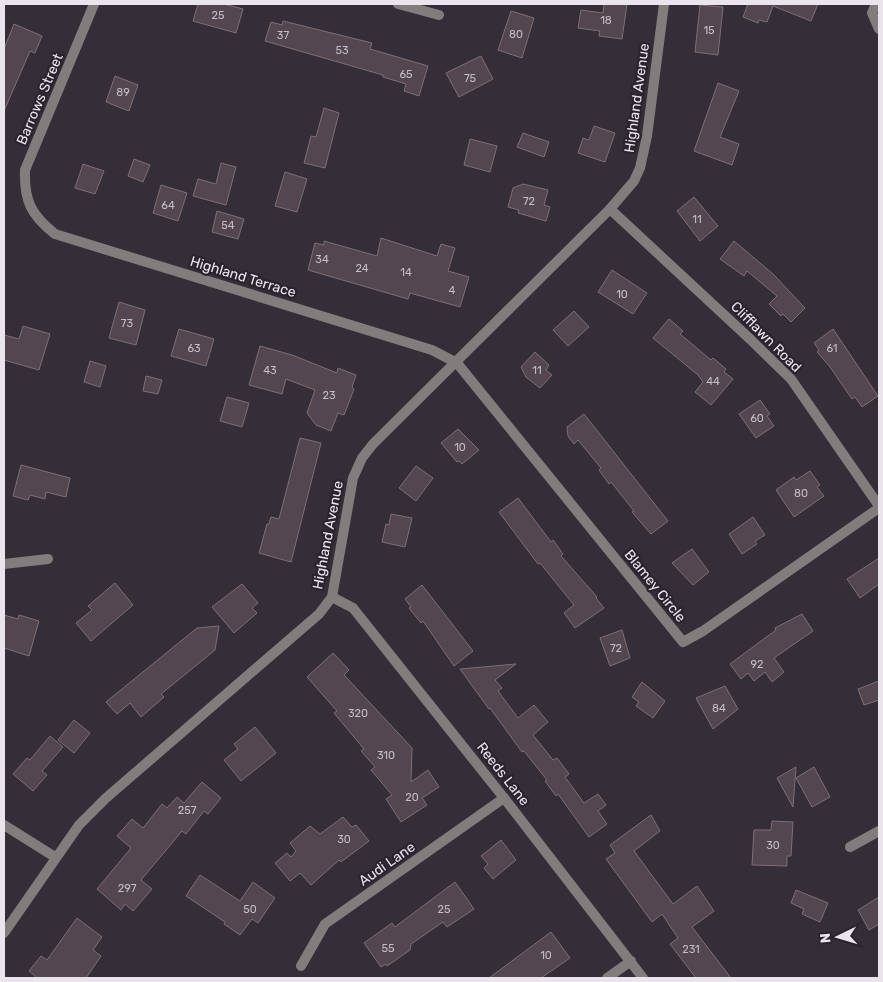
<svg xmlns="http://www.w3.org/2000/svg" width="883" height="982" font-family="Rubik,sans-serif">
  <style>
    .building { fill: #53464e; stroke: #7d6f77 }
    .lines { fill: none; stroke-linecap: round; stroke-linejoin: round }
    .service { stroke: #837c7d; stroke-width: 10 }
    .minor { stroke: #837c7d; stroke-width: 10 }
    .labels { text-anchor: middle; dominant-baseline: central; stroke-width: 4.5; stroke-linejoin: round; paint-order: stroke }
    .number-label { font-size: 11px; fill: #c4bdc4 }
    .street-label { font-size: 14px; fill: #eae5ec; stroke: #2b242e }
  </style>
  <rect width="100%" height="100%" fill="#352e38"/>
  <g class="building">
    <path d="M198 4H224L243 9 236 33 193 21Z"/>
    <path d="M604 4H627L622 39 599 36 600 31 578 28 581 10 603 13Z"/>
    <path d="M748 4H818L811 21 773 6 767 22 759 20 758 23 743 17Z"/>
    <path d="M700 5 723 7 718 55 695 52Z"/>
    <path d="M511 11 534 18 522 58 498 50Z"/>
    <path d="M283 21 372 43 370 49 428 66 419 96 404 91 406 84 383 77V75L265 41 271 22 282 25Z"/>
    <path d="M14 24 42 36 35 53 30 51 4 111V49Z"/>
    <path d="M481 56 493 79 459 97 446 73Z"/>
    <path d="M115 76 138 85 129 111 106 102Z"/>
    <path d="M718 83 739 91 720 137 739 144 732 165 694 151Z"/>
    <path d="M324 108 339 113 325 168 304 163 311 136 316 137Z"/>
    <path d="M594 126 615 133 605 162 578 153 583 138 589 140Z"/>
    <path d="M523 133 549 142 544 157 517 147Z"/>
    <path d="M470 139 497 146 490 172 464 165Z"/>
    <path d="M134 159 150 165 143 182 128 176Z"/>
    <path d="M221 163 236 167 226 205 193 196 198 179 216 184Z"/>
    <path d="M83 164 104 171 95 194 75 188Z"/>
    <path d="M285 172 307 179 297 212 275 206Z"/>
    <path d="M523 184 548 190 544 205 550 207 546 221 518 213 519 210 508 207 513 188Z"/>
    <path d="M161 185 187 193 178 221 153 213Z"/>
    <path d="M694 197 718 226 700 241 677 211Z"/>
    <path d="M217 211 244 219 238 239 212 232Z"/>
    <path d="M381 238 437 256 441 244 455 248 448 271 469 277 460 307 410 293 408 299 308 270 315 243 324 245V241L377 256Z"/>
    <path d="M734 241 773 274 805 308 791 322 783 314 781 316 769 304 777 296 747 271 744 276 720 259Z"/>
    <path d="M612 270 647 293 633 314 598 292Z"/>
    <path d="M119 302 145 310 136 345 109 338Z"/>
    <path d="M574 311 589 327 568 346 553 330Z"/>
    <path d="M669 319 683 331 680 334 711 360 713 358 726 369 724 372 733 379 711 405 695 392 703 382 698 375 653 338Z"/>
    <path d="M23 326 50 334 39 370 4 360V335L19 339Z"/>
    <path d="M179 329 214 339 206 366 171 356Z"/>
    <path d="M833 329 878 396 862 407 855 397 852 399 830 367 817 352 819 350 814 343Z"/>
    <path d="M260 346 292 355 337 373 338 368 356 375 352 387 354 389 344 415 338 413 331 431 316 425 307 413 315 390 286 379 282 394 249 385Z"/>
    <path d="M535 352 549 365 546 370 552 375 540 388 526 377 521 367Z"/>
    <path d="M90 361 106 366 100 387 84 382Z"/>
    <path d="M146 376 162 380 158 394 143 391Z"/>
    <path d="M227 397 249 403 242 427 220 421Z"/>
    <path d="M760 400 770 414 767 416 774 426 756 438 739 414Z"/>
    <path d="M584 414 668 521 651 534 632 512 634 511 611 482 609 484 599 470 601 468 578 440 574 444 568 436 567 427Z"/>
    <path d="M458 429 479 450 462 464 459 461 457 462 441 443Z"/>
    <path d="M300 438 321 443 291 562 259 553 267 524H269L271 517 279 519Z"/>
    <path d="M21 465 70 478 66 497 46 492 45 499 30 495 28 500 13 496Z"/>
    <path d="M416 466 433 478 416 501 399 488Z"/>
    <path d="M810 471 820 485 817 487 824 496 794 517 776 490 794 477 796 480Z"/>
    <path d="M518 498 551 542 553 540 563 554 561 556 597 597 596 598 604 608 575 628 564 613 574 605 540 563 538 564 499 512Z"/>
    <path d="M391 514 412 518 405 547 382 542 386 524 389 525Z"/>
    <path d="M753 517 765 535 755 541 757 544 742 554 729 534Z"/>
    <path d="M692 549 709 572 693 585 672 563Z"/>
    <path d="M879 558V584L860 598 847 579Z"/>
    <path d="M115 583 133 605 91 641 76 623 92 610 88 606Z"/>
    <path d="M242 584 258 603 252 608 257 613 234 633 212 607Z"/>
    <path d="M422 585 473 651 454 666 423 621 421 623 409 608 411 607 405 599Z"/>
    <path d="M802 614 813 631 774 658 784 672 772 682 765 672 754 681 748 673 741 679 730 664 776 630 775 628Z"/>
    <path d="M4 615 18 619 19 615 39 621 29 656 4 648Z"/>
    <path d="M219 626 215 650 161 694 164 697 141 717 130 703 117 714 106 702 197 628Z"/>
    <path d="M622 630 630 658 610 666 600 638Z"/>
    <path d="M333 653 349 670 344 675 412 748 411 782 428 770 439 787 422 798 427 805 401 822 386 799 392 795 371 770 375 767 361 751 364 749 334 713 337 711 307 677Z"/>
    <path d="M516 664 495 680 502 688 498 691 518 718 534 705 548 722 533 735 553 760 557 758 569 774 565 777 584 803 598 794 606 805 598 811 607 824 589 837 558 794 556 796 545 781 547 780 524 751 522 752 490 708 489 709 460 669Z"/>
    <path d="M879 681V700L864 705 858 689Z"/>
    <path d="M642 682 665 701 653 718 636 706 639 702 632 697Z"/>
    <path d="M725 686 738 709 713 729 696 698Z"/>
    <path d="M74 720 90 733 74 753 58 740Z"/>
    <path d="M255 727 276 753 241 781 224 760 238 749 234 744Z"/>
    <path d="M50 736 63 747 42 771 47 775 33 791 13 774 27 758 30 760Z"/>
    <path d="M796 767 793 807 777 778Z"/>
    <path d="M814 767 830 797 812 807 796 778Z"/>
    <path d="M202 782 221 798 208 814 204 811 186 834 182 831 141 880 152 889 133 911 125 904 121 910 97 889 131 848 117 836 132 819 143 828 162 804 167 808 177 797 184 803Z"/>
    <path d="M651 815 660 831 634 851 673 904 697 886 714 911 692 927 731 978H696L670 944 678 938 662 914 652 922 606 859 615 853 610 845Z"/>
    <path d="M343 817 352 827 356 825 369 841 341 862 339 860 311 885 300 873 290 881 275 863 287 853 291 857 296 851 290 843 310 826 320 834Z"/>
    <path d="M772 821 793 822 791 856H787V866L752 865 754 830H771Z"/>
    <path d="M501 840 516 860 493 879 484 868 488 864 481 856Z"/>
    <path d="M200 875 240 901 253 882 275 898 258 923 252 919 240 935 224 924 225 922 186 896Z"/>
    <path d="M455 882 474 909 447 927 443 922 411 944 410 950 387 966 386 964 381 967 364 943 392 923 395 927Z"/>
    <path d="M796 890 828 903 820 922 802 914 804 909 791 903Z"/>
    <path d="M879 897V924L869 930 858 910Z"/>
    <path d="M77 918 102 937 93 950 101 956 86 978H37L29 971 41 956 47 960Z"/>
    <path d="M551 932 570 958 541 978H489Z"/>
  </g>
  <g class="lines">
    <path class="service" d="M876 4 872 13 879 29"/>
    <g class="minor">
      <path d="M94 4 25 170C24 201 31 215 55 234L432 350 457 363 683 642 703 631 879 508"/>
      <path d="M398 4 439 15"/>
      <path d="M610 209 750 339 791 379 879 506"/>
      <path d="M4 564 48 559"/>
      <path d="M332 597 353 608 504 798 643 978"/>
      <path d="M4 825 55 857"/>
      <path d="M850 847 879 831"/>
      <path d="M4 933 79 825 106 798 319 614 332 597 353 478 362 458 373 444 610 209 634 181 640 168 647 136 664 4"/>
      <path d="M301 966 325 924 504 798"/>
      <path d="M607 978 631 961"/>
    </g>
  </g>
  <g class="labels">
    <g class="number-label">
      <text x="218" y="15">25</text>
      <text x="606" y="20">18</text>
      <text x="709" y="30">15</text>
      <text x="516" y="34">80</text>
      <text x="283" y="35">37</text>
      <text x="342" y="50">53</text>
      <text x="406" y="74">65</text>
      <text x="470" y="78">75</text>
      <text x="123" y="92">89</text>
      <text x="529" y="201">72</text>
      <text x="168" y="205">64</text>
      <text x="697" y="219">11</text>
      <text x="228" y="225">54</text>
      <text x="322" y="259">34</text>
      <text x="362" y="268">24</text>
      <text x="406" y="272">14</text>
      <text x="452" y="290">4</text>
      <text x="622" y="294">10</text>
      <text x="127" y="323">73</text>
      <text x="194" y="348">63</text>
      <text x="832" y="348">61</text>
      <text x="270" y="370">43</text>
      <text x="537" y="370">11</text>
      <text x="713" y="381">44</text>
      <text x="329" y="395">23</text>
      <text x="757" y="418">60</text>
      <text x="460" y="447">10</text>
      <text x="801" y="493">80</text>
      <text x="616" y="648">72</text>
      <text x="757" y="664">92</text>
      <text x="719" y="708">84</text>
      <text x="358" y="713">320</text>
      <text x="386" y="755">310</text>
      <text x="412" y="797">20</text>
      <text x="187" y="810">257</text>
      <text x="344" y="839">30</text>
      <text x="773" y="845">30</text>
      <text x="127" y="888">297</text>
      <text x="250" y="909">50</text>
      <text x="444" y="909">25</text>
      <text x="388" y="948">55</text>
      <text x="691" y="949">231</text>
      <text x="546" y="955">10</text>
    </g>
    <g class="street-label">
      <text transform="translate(637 98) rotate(-82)">Highland Avenue</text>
      <text transform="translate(40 99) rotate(-67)">Barrows Street</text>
      <text transform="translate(243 277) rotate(17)">Highland Terrace</text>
      <text transform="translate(766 337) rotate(45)">Clifflawn Road</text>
      <text transform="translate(328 535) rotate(-79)">Highland Avenue</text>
      <text transform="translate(655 586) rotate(51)">Blamey Circle</text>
      <text transform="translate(503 774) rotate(52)">Reeds Lane</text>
      <text transform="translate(387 864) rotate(-35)">Audi Lane</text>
    </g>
  </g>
  <rect width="883" height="982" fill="none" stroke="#eae5ec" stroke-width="10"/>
  <g transform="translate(838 937) rotate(265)" stroke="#2b242e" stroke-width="4" paint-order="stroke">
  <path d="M0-4L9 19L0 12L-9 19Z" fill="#eae5ec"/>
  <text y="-8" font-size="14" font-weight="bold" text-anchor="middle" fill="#eae5ec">N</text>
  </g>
</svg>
